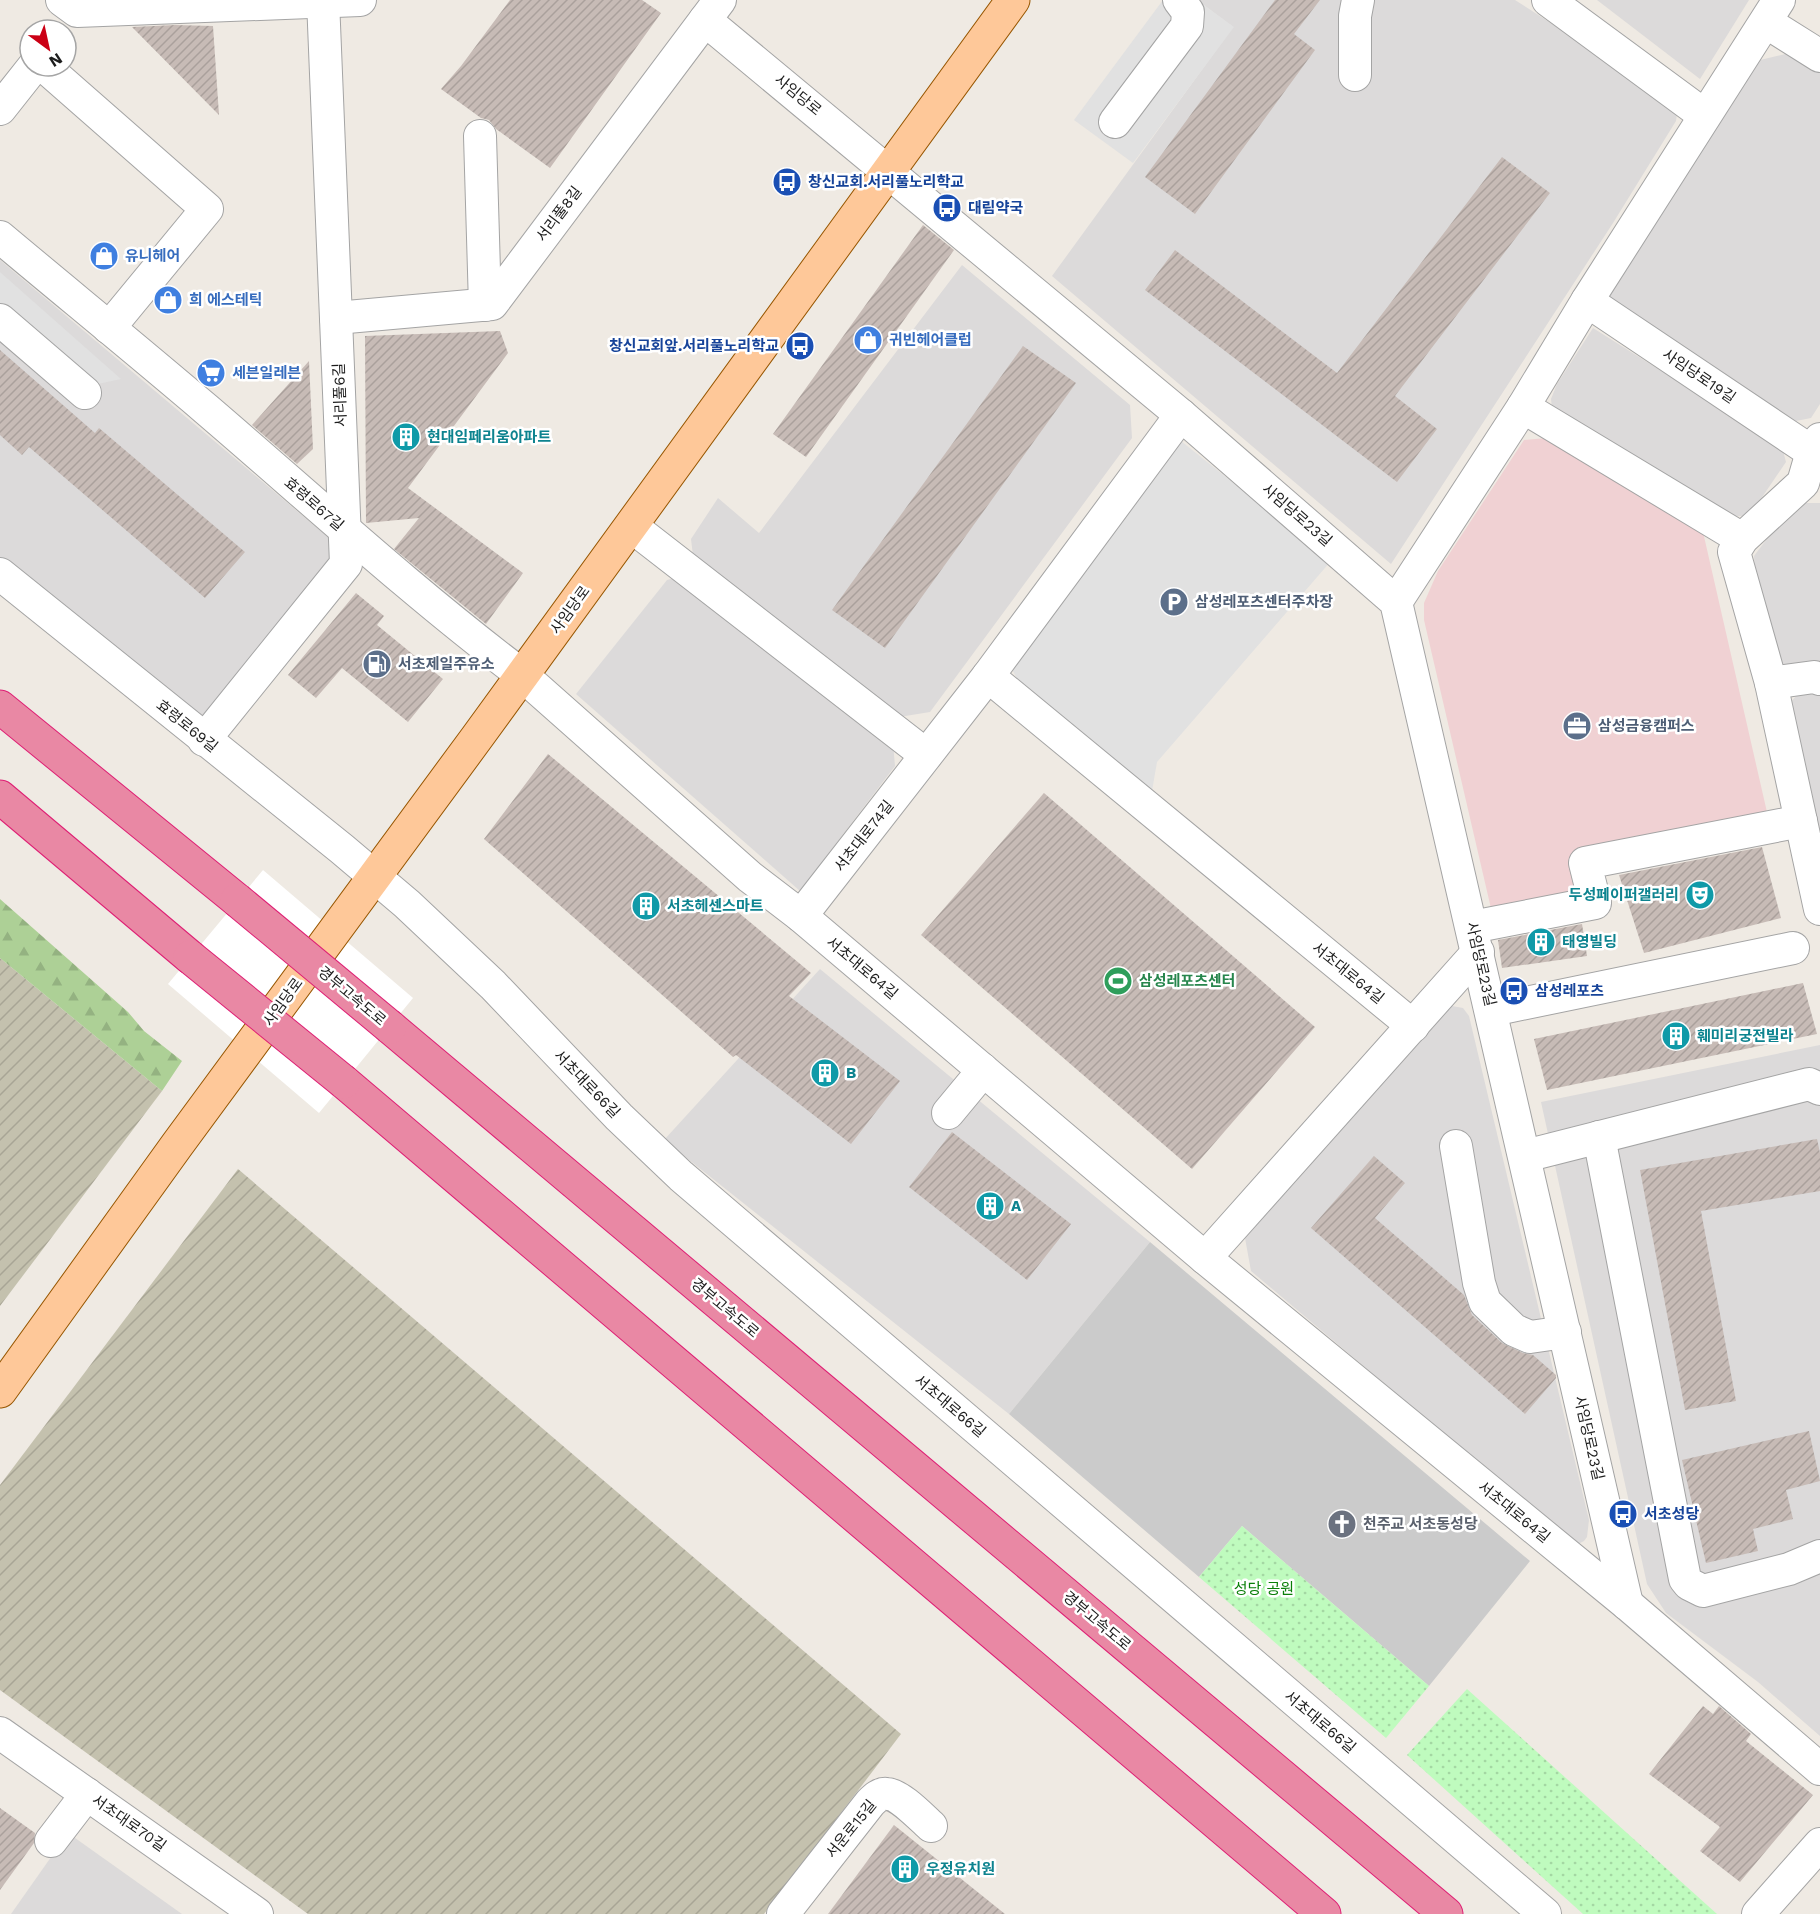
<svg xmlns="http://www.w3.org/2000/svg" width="1820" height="1914" font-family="'Work Sans','Noto Sans KR',sans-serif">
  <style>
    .residential { fill: #dcdada }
    .commercial { fill: #f0d1d3 }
    .religious { fill: #cbcbcb }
    .construction { fill: url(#construction-furrows) }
    .forest { fill: url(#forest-firs) }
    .park { fill: url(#park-dots) }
    .parking { fill: #e1e1e1 }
    .pier { fill: #fff }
    .building { fill: url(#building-hatch) }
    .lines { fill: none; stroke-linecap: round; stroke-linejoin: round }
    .minor-casing { stroke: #a4a4a4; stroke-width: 34 }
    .major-casing { stroke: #975600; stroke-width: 35 }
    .highway-casing { stroke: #de1f74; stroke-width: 35 }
    .minor { stroke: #fff; stroke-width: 32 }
    .major { stroke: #fec899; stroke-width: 33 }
    .highway { stroke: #e988a4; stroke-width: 33 }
    .highway-bridge-casing { stroke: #de1f74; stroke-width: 35; stroke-linecap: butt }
    .highway-bridge { stroke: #e988a4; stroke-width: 33 }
    .labels { text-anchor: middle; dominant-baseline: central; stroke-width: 5; stroke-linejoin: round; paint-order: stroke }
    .street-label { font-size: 15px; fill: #1d1d1d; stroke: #fff }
    .transit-label { font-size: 15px; font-weight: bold; fill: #164399; stroke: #fff; text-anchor: start }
    .shop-label { font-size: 15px; font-weight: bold; fill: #366cbe; stroke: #fff; text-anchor: start }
    .culture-label { font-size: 15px; font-weight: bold; fill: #0d838f; stroke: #fff; text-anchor: start }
    .service-label { font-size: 15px; font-weight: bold; fill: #4e5e75; stroke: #fff; text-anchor: start }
    .leisure-label { font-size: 15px; font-weight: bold; fill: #27864d; stroke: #fff; text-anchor: start }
    .worship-label { font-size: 15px; font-weight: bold; fill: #5b616d; stroke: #fff; text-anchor: start }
    .park-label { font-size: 15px; fill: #0a7f08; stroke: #fff }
  </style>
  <defs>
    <pattern id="construction-furrows" width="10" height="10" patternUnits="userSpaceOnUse" patternTransform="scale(1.5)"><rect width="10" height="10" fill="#c4c1ae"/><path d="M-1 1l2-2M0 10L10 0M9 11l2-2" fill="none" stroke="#a8a595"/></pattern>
    <pattern id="forest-firs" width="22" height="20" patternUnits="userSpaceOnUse" patternTransform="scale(1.5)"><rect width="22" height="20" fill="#add096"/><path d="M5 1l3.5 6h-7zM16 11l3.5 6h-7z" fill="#94b281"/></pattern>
    <pattern id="park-dots" width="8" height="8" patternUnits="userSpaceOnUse" patternTransform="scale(1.5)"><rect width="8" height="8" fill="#bffbbe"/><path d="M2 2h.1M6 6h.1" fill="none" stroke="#a4d7a3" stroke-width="1.8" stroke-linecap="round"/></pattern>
    <pattern id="building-hatch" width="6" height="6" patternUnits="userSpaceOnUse" patternTransform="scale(1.5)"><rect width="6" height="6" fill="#c7bbb6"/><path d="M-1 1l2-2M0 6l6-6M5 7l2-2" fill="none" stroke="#aaa09c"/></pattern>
  </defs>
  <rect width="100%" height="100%" fill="#efeae3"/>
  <g class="residential">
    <path d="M1197 0H1342L1340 12 1369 0H1515L1644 83 1677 114 1676 121 1613 223 1391 564 1052 276 1233 27Z"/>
    <path d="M1597 0H1749L1700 79Z"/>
    <path d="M1790 53 1820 72V404L1811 418 1796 421 1603 299 1760 60Z"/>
    <path d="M0 260 335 543 338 563 204 724 0 564Z"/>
    <path d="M962 265 1130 405 1132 438 930 712 893 718 694 564 691 539 718 498 759 533Z"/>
    <path d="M1593 328 1782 447 1786 462 1750 515 1731 517 1552 408 1551 399 1557 384Z"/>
    <path d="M1804 503H1820V672L1781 670 1755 571 1754 556 1763 544 1792 509Z"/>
    <path d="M674 578 893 743 895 766 800 891 576 694 667 580Z"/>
    <path d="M1806 687 1820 692V837L1785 707Z"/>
    <path d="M820 969 1150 1242 1009 1414 664 1140Z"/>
    <path d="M1452 1006 1463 1008 1469 1016 1589 1520 1587 1537 1584 1541 1578 1544 1568 1539 1251 1271 1245 1238 1440 1007Z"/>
    <path d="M1820 1045V1736L1758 1682 1666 1613 1647 1584 1541 1102Z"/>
    <path d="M68 1833 182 1914H11Z"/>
  </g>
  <path class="commercial" d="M1547 438 1703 532 1769 821 1569 861 1577 898 1493 917 1424 620V603L1438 571 1524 440Z"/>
  <path class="religious" d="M1150 1242 1530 1561 1429 1686 1242 1526 1199 1577 1009 1414Z"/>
  <g class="construction">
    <path d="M0 958 162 1091 0 1306Z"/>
    <path d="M238 1169 901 1734 764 1914H308L0 1690V1485Z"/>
  </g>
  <path class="forest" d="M0 899 128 1012 144 1031 182 1061 162 1091 0 958Z"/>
  <g class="park">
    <path d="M1242 1526 1429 1686 1386 1738 1199 1577Z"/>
    <path d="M1467 1689 1717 1914H1583L1407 1755Z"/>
  </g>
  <g class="parking">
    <path d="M1163 0H1197L1234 27 1133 163 1074 120Z"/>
    <path d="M0 272 121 379 93 385 0 303Z"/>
    <path d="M1181 441 1331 561 1157 762 1152 791 1018 681 1012 669 1011 656Z"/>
  </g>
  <path class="pier" d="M263 870 413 998 319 1113 168 984Z"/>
  <g class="building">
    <path d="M510 0H642L661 13 550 168 496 129 489 120 481 118 441 89 461 66Z"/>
    <path d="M1275 0H1320L1294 34 1315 50 1195 214 1145 177Z"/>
    <path d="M175 25 213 26 219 115 132 27Z"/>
    <path d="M1502 157 1550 193 1395 396 1437 429 1397 482 1145 290 1175 250 1337 373Z"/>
    <path d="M923 225 954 250 806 457 773 434Z"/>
    <path d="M500 331 508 353 408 488 523 573 486 624 394 549 419 518 366 523 365 336Z"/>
    <path d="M1023 346 1076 383 885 648 832 610Z"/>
    <path d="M0 350 95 433 99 428 245 552 205 598 29 447 22 455 0 435Z"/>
    <path d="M309 361 313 449 297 464 252 425Z"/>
    <path d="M356 593 384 616 377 625 443 679 408 722 342 668 316 698 288 675Z"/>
    <path d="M548 754 811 973 789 996 900 1081 851 1144 736 1055 733 1057 484 839Z"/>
    <path d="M1044 793 1315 1027 1192 1169 921 935Z"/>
    <path d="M1762 847 1781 918 1644 953 1619 875Z"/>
    <path d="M1582 924 1587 956 1502 968 1498 940Z"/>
    <path d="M1803 983 1817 1034 1547 1090 1534 1039Z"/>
    <path d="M952 1132 1071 1224 1027 1280 909 1187Z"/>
    <path d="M1817 1139 1820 1153V1191L1701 1211 1736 1401 1685 1410 1640 1170Z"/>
    <path d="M1374 1156 1405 1183 1375 1218 1464 1295 1472 1315 1502 1343 1523 1353 1533 1355 1556 1375V1378L1525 1414 1311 1228Z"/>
    <path d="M1809 1431 1820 1481 1786 1490 1793 1519 1753 1529 1758 1551 1706 1563 1682 1460Z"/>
    <path d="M1703 1706 1713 1714 1719 1706 1751 1734 1746 1741 1813 1795 1740 1882 1700 1851 1720 1827 1649 1774Z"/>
    <path d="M0 1808 35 1833 34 1843 0 1890Z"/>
    <path d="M894 1825 1005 1914H828Z"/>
  </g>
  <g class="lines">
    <g class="minor-casing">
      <g id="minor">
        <path d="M62 0 77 11 360 0"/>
        <path d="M1548 0 1704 115"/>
        <path d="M705 20 1181 415 1396 602 1627 1604"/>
        <path d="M1766 22 1820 56"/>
        <path d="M44 66 207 209 109 328"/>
        <path d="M1355 75V16L1358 0"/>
        <path d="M0 109 34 66"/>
        <path d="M1115 122 1187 26 1188 12 1179 0"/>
        <path d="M480 136 485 305"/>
        <path d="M0 237C68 294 138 351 206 409 310 498 412 592 522 675L750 877 801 916 1205 1258 1627 1604 1820 1769"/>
        <path d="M1587 301 1812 452"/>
        <path d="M336 318 492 304 720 0"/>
        <path d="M0 320 85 393"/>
        <path d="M1523 407 1742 539"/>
        <path d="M1820 439 1812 452 1803 483 1742 539 1734 552 1771 683 1820 909"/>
        <path d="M631 526 926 755"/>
        <path d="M0 574 342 849 407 904 493 985 619 1117 681 1176 1545 1914"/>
        <path d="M1396 602 1523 407 1587 301 1779 0"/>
        <path d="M988 676 1413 1026"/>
        <path d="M1771 683 1814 677 1820 679"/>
        <path d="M204 740 346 564 323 0"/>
        <path d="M801 916 988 676 1181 415"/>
        <path d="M1472 927 1595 903 1585 863 1801 821"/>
        <path d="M1492 1010 1793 948"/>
        <path d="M948 1113 977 1078 982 1069"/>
        <path d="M1599 1137 1685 1579 1689 1584 1703 1591 1789 1569 1820 1556"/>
        <path d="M1456 1146 1479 1283 1485 1302 1514 1330 1530 1337 1565 1332"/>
        <path d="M1525 1156 1809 1084 1820 1089"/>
        <path d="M1205 1258 1478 952"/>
        <path d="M0 1733 257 1914"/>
        <path d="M51 1841 87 1794"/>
        <path d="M783 1914 870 1803C875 1798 880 1793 887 1794 899 1794 922 1818 931 1826"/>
        <path d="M1758 1914 1820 1844"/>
      </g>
    </g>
    <g class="major-casing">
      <path id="major" d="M0 1391 177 1145 478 736 1013 0"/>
    </g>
    <g class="highway-casing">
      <g id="highway">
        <path d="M0 707 237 900"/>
        <path d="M0 797 190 957"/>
        <path d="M390 1027 1446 1914"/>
        <path d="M344 1082 1324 1914"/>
      </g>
    </g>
    <use href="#minor" class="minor"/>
    <use href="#major" class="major"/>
    <use href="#highway" class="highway"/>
    <g class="highway-bridge-casing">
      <g id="highway-bridge">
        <path d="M237 900 390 1027"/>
        <path d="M190 957 344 1082"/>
      </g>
    </g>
    <use href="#highway-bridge" class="highway-bridge"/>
  </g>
  <defs>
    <g id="bus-disc" transform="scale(1.5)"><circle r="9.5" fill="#1a4fb4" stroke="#fff"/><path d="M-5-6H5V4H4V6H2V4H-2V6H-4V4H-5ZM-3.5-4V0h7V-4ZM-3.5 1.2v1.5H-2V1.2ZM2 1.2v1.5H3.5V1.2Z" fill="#fff"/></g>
    <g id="shop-disc" transform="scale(1.5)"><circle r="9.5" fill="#3f7fe0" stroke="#fff"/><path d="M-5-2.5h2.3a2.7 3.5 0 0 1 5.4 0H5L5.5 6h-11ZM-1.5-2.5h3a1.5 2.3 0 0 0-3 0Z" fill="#fff"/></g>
    <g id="supermarket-disc" transform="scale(1.5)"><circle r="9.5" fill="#3f7fe0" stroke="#fff"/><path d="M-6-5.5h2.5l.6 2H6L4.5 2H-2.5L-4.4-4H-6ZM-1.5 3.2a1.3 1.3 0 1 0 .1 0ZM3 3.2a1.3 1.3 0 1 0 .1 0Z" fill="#fff"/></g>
    <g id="building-disc" transform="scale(1.5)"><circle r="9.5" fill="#0f9aa8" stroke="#fff"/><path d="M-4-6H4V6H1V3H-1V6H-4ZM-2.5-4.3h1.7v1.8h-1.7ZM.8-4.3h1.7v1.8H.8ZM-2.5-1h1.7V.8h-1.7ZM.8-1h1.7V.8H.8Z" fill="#fff"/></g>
    <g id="parking-disc" transform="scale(1.5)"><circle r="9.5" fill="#5c6f8a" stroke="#fff"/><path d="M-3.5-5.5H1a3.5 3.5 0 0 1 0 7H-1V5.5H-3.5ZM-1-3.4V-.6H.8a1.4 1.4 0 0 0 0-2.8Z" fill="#fff"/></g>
    <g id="fuel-disc" transform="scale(1.5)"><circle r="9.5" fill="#5c6f8a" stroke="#fff"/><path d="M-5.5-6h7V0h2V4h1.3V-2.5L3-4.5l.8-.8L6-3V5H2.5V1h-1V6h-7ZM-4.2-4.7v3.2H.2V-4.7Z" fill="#fff"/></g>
    <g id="office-disc" transform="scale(1.5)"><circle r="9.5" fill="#5c6f8a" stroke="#fff"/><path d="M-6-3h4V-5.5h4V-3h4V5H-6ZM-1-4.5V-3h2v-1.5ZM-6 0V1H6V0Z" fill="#fff"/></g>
    <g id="theatre-disc" transform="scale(1.5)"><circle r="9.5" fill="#0f9aa8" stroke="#fff"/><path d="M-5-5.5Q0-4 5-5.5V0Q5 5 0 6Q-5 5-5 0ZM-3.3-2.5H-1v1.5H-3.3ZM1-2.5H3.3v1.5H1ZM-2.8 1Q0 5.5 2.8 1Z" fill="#fff"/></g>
    <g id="stadium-disc" transform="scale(1.5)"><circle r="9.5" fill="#2e9e5b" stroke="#fff"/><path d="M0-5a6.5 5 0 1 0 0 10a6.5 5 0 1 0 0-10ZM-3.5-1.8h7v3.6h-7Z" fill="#fff"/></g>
    <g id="church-disc" transform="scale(1.5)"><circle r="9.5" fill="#6b7280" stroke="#fff"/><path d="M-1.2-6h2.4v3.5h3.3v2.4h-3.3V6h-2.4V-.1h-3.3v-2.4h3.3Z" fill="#fff"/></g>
  </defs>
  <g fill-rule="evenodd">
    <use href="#bus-disc" x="787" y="182"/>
    <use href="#bus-disc" x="947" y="208"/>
    <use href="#shop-disc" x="104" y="256"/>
    <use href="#shop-disc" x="168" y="300"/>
    <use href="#shop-disc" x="868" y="340"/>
    <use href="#bus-disc" x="800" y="346"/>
    <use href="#supermarket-disc" x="211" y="373"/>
    <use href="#building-disc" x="406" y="437"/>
    <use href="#parking-disc" x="1174" y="602"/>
    <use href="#fuel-disc" x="377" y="664"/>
    <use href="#office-disc" x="1577" y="726"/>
    <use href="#theatre-disc" x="1700" y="895"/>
    <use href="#building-disc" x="646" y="906"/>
    <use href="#building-disc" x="1541" y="942"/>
    <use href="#stadium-disc" x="1118" y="981"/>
    <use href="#bus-disc" x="1514" y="991"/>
    <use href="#building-disc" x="1676" y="1036"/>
    <use href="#building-disc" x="825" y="1073"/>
    <use href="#building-disc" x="990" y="1206"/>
    <use href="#bus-disc" x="1623" y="1514"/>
    <use href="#church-disc" x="1342" y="1524"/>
    <use href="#building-disc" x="905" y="1869"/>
  </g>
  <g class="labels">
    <g class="street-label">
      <text transform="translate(798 95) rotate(39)">사임당로</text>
      <text transform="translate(559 214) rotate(-53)">서리풀8길</text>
      <text transform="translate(1699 376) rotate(34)">사임당로19길</text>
      <text transform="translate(340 395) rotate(-92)">서리풀6길</text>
      <text transform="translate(314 504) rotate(41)">효령로67길</text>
      <text transform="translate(1297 515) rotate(41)">사임당로23길</text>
      <text transform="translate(570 610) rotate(-54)">사임당로</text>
      <text transform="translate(187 726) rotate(39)">효령로69길</text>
      <text transform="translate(864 836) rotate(-52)">서초대로74길</text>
      <text transform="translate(1481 964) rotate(77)">사임당로23길</text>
      <text transform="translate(862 968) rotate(40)">서초대로64길</text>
      <text transform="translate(1348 973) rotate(39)">서초대로64길</text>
      <text transform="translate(352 996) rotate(40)">경부고속도로</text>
      <text transform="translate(283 1002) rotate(-54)">사임당로</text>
      <text transform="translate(587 1084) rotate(46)">서초대로66길</text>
      <text transform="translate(725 1308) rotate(40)">경부고속도로</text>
      <text transform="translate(950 1406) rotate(40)">서초대로66길</text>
      <text transform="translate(1589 1438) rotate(77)">사임당로23길</text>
      <text transform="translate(1514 1512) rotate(39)">서초대로64길</text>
      <text transform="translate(1097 1621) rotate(40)">경부고속도로</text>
      <text transform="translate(1320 1722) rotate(40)">서초대로66길</text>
      <text transform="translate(129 1823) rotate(35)">서초대로70길</text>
      <text transform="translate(851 1829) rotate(-51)">서운로15길</text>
    </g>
    <g class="transit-label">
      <text x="808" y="182">창신교회.서리풀노리학교</text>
      <text x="968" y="208">대림약국</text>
      <text x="779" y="346" text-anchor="end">창신교회앞.서리풀노리학교</text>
      <text x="1535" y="991">삼성레포츠</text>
      <text x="1644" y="1514">서초성당</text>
    </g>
    <g class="shop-label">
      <text x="125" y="256">유니헤어</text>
      <text x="189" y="300">희 에스테틱</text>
      <text x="889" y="340">귀빈헤어클럽</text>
      <text x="232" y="373">세븐일레븐</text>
    </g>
    <g class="culture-label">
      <text x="427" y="437">현대임페리움아파트</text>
      <text x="1679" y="895" text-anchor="end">두성페이퍼갤러리</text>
      <text x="667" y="906">서초헤센스마트</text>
      <text x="1562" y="942">태영빌딩</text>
      <text x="1697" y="1036">훼미리궁전빌라</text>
      <text x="846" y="1073">B</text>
      <text x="1011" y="1206">A</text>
      <text x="926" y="1869">우정유치원</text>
    </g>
    <g class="service-label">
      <text x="1195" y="602">삼성레포츠센터주차장</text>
      <text x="398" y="664">서초제일주유소</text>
      <text x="1598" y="726">삼성금융캠퍼스</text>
    </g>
    <g class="leisure-label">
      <text x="1139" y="981">삼성레포츠센터</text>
    </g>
    <g class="worship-label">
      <text x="1363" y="1524">천주교 서초동성당</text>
    </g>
    <g class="park-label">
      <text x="1264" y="1589">성당 공원</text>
    </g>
  </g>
  <g transform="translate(48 48) rotate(147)"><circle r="28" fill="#ffffff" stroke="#a5a5a5" stroke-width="1.5"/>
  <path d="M0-4.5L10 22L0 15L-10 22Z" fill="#cb0015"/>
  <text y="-9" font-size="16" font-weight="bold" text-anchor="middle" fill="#1d1d1d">N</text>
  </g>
</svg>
